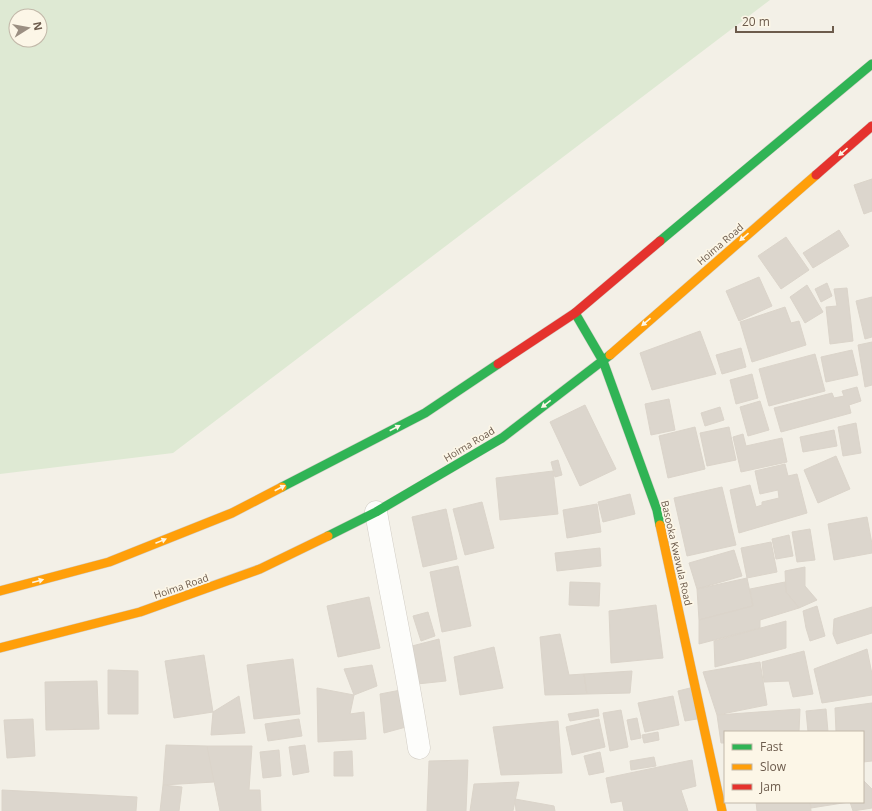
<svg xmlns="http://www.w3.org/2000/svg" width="872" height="811" font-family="'Open Sans',sans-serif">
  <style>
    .green { fill: #dee9d3; fill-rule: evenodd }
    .building { fill: #dcd6cd; stroke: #dbd4ca }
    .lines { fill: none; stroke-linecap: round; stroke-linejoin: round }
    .street-casing { stroke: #d1ccc4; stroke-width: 23 }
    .fast-casing { stroke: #d1ccc4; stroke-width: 10 }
    .slow-casing { stroke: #d1ccc4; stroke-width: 10 }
    .jam-casing { stroke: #d1ccc4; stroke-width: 10 }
    .street { stroke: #fdfdfb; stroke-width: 22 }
    .fast { stroke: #30b455; stroke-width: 9 }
    .slow { stroke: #ff9f0a; stroke-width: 9 }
    .jam { stroke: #e5322d; stroke-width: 9 }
    .oneway { fill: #fcf6e7 }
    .labels { text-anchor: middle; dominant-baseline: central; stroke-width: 3.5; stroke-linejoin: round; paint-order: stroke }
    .street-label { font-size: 10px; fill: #6c5b4c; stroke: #fcf6e7 }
  </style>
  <rect width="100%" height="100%" fill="#f3f0e7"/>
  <path class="green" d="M0 0H770L173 453 0 474ZM16 16H40V40H16Z"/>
  <g class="building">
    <path d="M872 179V211L864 214 854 185Z"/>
    <path d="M839 230 849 246 813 268 803 253Z"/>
    <path d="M786 237 809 270 781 289 758 256Z"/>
    <path d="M759 277 772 306 739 321 726 291Z"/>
    <path d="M827 283 832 296 821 302 815 289Z"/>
    <path d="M807 285 823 312 805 323 790 297Z"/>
    <path d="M847 288 853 341 830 344 826 307 837 306 834 289Z"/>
    <path d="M872 297V337L865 339 856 301Z"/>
    <path d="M785 307 791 323 799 321 806 345 752 362 740 322Z"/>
    <path d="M700 331 716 374 652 390 640 353Z"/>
    <path d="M872 342V385L865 387 858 345Z"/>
    <path d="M741 348 746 367 722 374 716 355Z"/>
    <path d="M852 350 858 375 826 382 821 357Z"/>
    <path d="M815 354 825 391 769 406 759 369Z"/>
    <path d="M752 374 758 398 736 404 730 380Z"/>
    <path d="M857 387 861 401 849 405 851 413 781 432 774 408 832 393 834 398 844 396 842 391Z"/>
    <path d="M669 399 675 430 651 435 645 404Z"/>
    <path d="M760 401 769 430 748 436 740 407Z"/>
    <path d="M585 405 616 469 580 486 550 422Z"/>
    <path d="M720 407 724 420 705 426 701 413Z"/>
    <path d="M856 423 861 453 843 456 838 427Z"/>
    <path d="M695 427 705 469 668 478 659 436Z"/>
    <path d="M729 427 736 460 707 466 700 433Z"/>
    <path d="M834 430 837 446 803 452 800 437Z"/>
    <path d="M743 434 746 446 782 438 787 462 741 472 733 437Z"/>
    <path d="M836 456 850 489 818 503 804 470Z"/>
    <path d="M558 460 562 475 555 477 551 462Z"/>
    <path d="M785 464 788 476 797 474 807 513 739 533 730 490 750 485 756 507 762 505V502L779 498 778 490 760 494 755 471Z"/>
    <path d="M553 471 558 514 500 520 496 478Z"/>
    <path d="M722 487 736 545 687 556 674 498Z"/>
    <path d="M630 494 635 514 603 522 598 502Z"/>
    <path d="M482 502 494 548 465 555 453 509Z"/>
    <path d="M597 504 601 532 567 538 563 510Z"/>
    <path d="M446 509 457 559 423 567 412 517Z"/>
    <path d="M867 517 872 544V553L834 560 828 524Z"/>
    <path d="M810 529 815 560 797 562 792 532Z"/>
    <path d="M789 535 793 556 776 559 772 539Z"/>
    <path d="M771 542 777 572 747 578 741 548Z"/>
    <path d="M600 548 601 566 557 571 555 553Z"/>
    <path d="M734 550 742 576 697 589 689 563Z"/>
    <path d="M458 566 471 626 442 632 430 572Z"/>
    <path d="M805 567V586L817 600 799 608 786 592 785 571Z"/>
    <path d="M747 578 753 606 699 620 697 589Z"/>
    <path d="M570 582 600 583 599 606 569 605Z"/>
    <path d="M785 582 786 592 799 608 760 620V628L699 644V620L753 606 750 589Z"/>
    <path d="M369 597 380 648 338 657 327 606Z"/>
    <path d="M656 605 663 658 611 663 609 611Z"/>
    <path d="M817 606 825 636 810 641 806 628 803 611Z"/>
    <path d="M872 607V633L837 644 833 634 834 619Z"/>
    <path d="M428 612 435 636 421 641 413 616Z"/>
    <path d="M786 621V648L715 667 714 641Z"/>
    <path d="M560 634 569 675 584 674 587 694 545 695 540 637Z"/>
    <path d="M439 639 446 681 417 684 412 646Z"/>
    <path d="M494 647 503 688 460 695 454 657Z"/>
    <path d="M867 649 872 674V695L822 703 814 669Z"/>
    <path d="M804 651 813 694 793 697 789 681 764 682 762 662Z"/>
    <path d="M204 655 213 712 174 718 165 661Z"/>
    <path d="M293 659 300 714 254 719 247 665Z"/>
    <path d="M760 662 767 705 717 715 703 672Z"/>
    <path d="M372 665 377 686 354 695 344 669Z"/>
    <path d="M108 670 138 671V714H108Z"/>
    <path d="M632 671 630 693 587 694 584 674Z"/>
    <path d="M97 681 99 729 46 730 45 682Z"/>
    <path d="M317 688 354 695 350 714 364 712 366 739 318 742Z"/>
    <path d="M690 688 697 719 685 721 678 691Z"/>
    <path d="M406 689V727L384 733 380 694Z"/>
    <path d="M239 696 245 733 211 735 213 712Z"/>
    <path d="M673 696 679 725 645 732 638 703Z"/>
    <path d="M872 703V761L863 762V732H836L835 708Z"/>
    <path d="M598 709 599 716 570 721 568 714Z"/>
    <path d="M800 709 799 732H725V743H721L717 715Z"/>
    <path d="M826 709 828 732H808L806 711Z"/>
    <path d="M621 710 628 747 610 751 603 713Z"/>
    <path d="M637 718 641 738 631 740 627 720Z"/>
    <path d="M33 719 35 756 7 758 4 720Z"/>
    <path d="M299 719 302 736 268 741 265 724Z"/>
    <path d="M599 719 605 747 572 755 566 727Z"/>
    <path d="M558 721 562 773 501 775 493 727Z"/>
    <path d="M658 732 659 740 644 743 642 735Z"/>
    <path d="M166 745 207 746 214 782 163 785Z"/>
    <path d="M305 745 309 772 293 775 289 747Z"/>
    <path d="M207 746H252L249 790H260L261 811H220Z"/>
    <path d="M279 750 281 776 263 778 260 752Z"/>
    <path d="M352 751 353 776H334V752Z"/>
    <path d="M600 752 604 772 589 775 584 756Z"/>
    <path d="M654 757 656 766 631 770 630 761Z"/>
    <path d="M468 760 466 811H427L429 761Z"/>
    <path d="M692 760 696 786 681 790 688 811H624L622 801 611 803 606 778Z"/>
    <path d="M863 780 872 789V808L853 811 850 802H863Z"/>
    <path d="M519 782 513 811H470L474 784Z"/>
    <path d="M163 785 182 787 179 811H160Z"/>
    <path d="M2 790 137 797 136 811H2Z"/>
    <path d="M515 799 554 806 555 811H516Z"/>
    <path d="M756 802H810L811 811H757Z"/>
    <path d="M810 802H849L811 808Z"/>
  </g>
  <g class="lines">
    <g class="street-casing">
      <path id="street" d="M376 512C390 591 407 669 419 748"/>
    </g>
    <g class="fast-casing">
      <g id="fast">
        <path d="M660 241 872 64"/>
        <path d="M575 313 603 361 657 510 660 525"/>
        <path d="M282 487 425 413 498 364"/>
        <path d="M328 536 376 512 502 438 610 355"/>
      </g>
    </g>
    <g class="slow-casing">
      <g id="slow">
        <path d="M610 355 816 175"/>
        <path d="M660 525 722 811"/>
        <path d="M0 591 109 562 232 513 282 487"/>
        <path d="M0 648 140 612 260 569 328 536"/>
      </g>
    </g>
    <g class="jam-casing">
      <g id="jam">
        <path d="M816 175 872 126"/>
        <path d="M498 364 575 313 660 241"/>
      </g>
    </g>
    <use href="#street" class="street"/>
    <use href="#fast" class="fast"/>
    <use href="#slow" class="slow"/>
    <use href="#jam" class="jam"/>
  </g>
  <defs><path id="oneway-solid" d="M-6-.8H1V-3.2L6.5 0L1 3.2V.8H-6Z"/></defs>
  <g class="oneway">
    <use href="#oneway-solid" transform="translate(843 152) rotate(139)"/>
    <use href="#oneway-solid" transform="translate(744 237) rotate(139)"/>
    <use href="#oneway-solid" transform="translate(646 322) rotate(139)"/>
    <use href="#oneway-solid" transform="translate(546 404) rotate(142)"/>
    <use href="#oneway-solid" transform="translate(395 428) rotate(-27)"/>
    <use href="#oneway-solid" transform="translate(280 488) rotate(-27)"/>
    <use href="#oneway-solid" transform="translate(161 541) rotate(-22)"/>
    <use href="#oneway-solid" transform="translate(38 581) rotate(-15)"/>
  </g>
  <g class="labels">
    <g class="street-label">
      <text transform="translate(720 244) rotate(-41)">Hoima Road</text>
      <text transform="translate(469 444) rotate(-31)">Hoima Road</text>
      <text transform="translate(677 553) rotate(77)">Basooka Kwavula Road</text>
      <text transform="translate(181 586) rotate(-19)">Hoima Road</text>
    </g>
  </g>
  <rect x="724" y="731" width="140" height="72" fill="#fcf6e7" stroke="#c2b8a9"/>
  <rect x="732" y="744" width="20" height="6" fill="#30b455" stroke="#c2b8a9"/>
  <text x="760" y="751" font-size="12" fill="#6c5b4c">Fast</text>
  <rect x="732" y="764" width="20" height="6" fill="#ff9f0a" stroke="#c2b8a9"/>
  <text x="760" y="771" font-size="12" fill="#6c5b4c">Slow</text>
  <rect x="732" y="784" width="20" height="6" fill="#e5322d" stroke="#c2b8a9"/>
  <text x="760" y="791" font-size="12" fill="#6c5b4c">Jam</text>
  <g transform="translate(28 28) rotate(79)"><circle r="19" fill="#fcf6e7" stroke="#c2b8a9"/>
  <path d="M0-3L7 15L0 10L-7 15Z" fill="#9b8f82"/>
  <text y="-6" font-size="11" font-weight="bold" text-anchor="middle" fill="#6c5b4c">N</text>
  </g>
  <path d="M736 26v6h97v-6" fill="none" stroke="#6c5b4c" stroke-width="2"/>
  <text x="742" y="26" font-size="12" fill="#6c5b4c" stroke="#fcf6e7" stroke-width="3" paint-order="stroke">20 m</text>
</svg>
